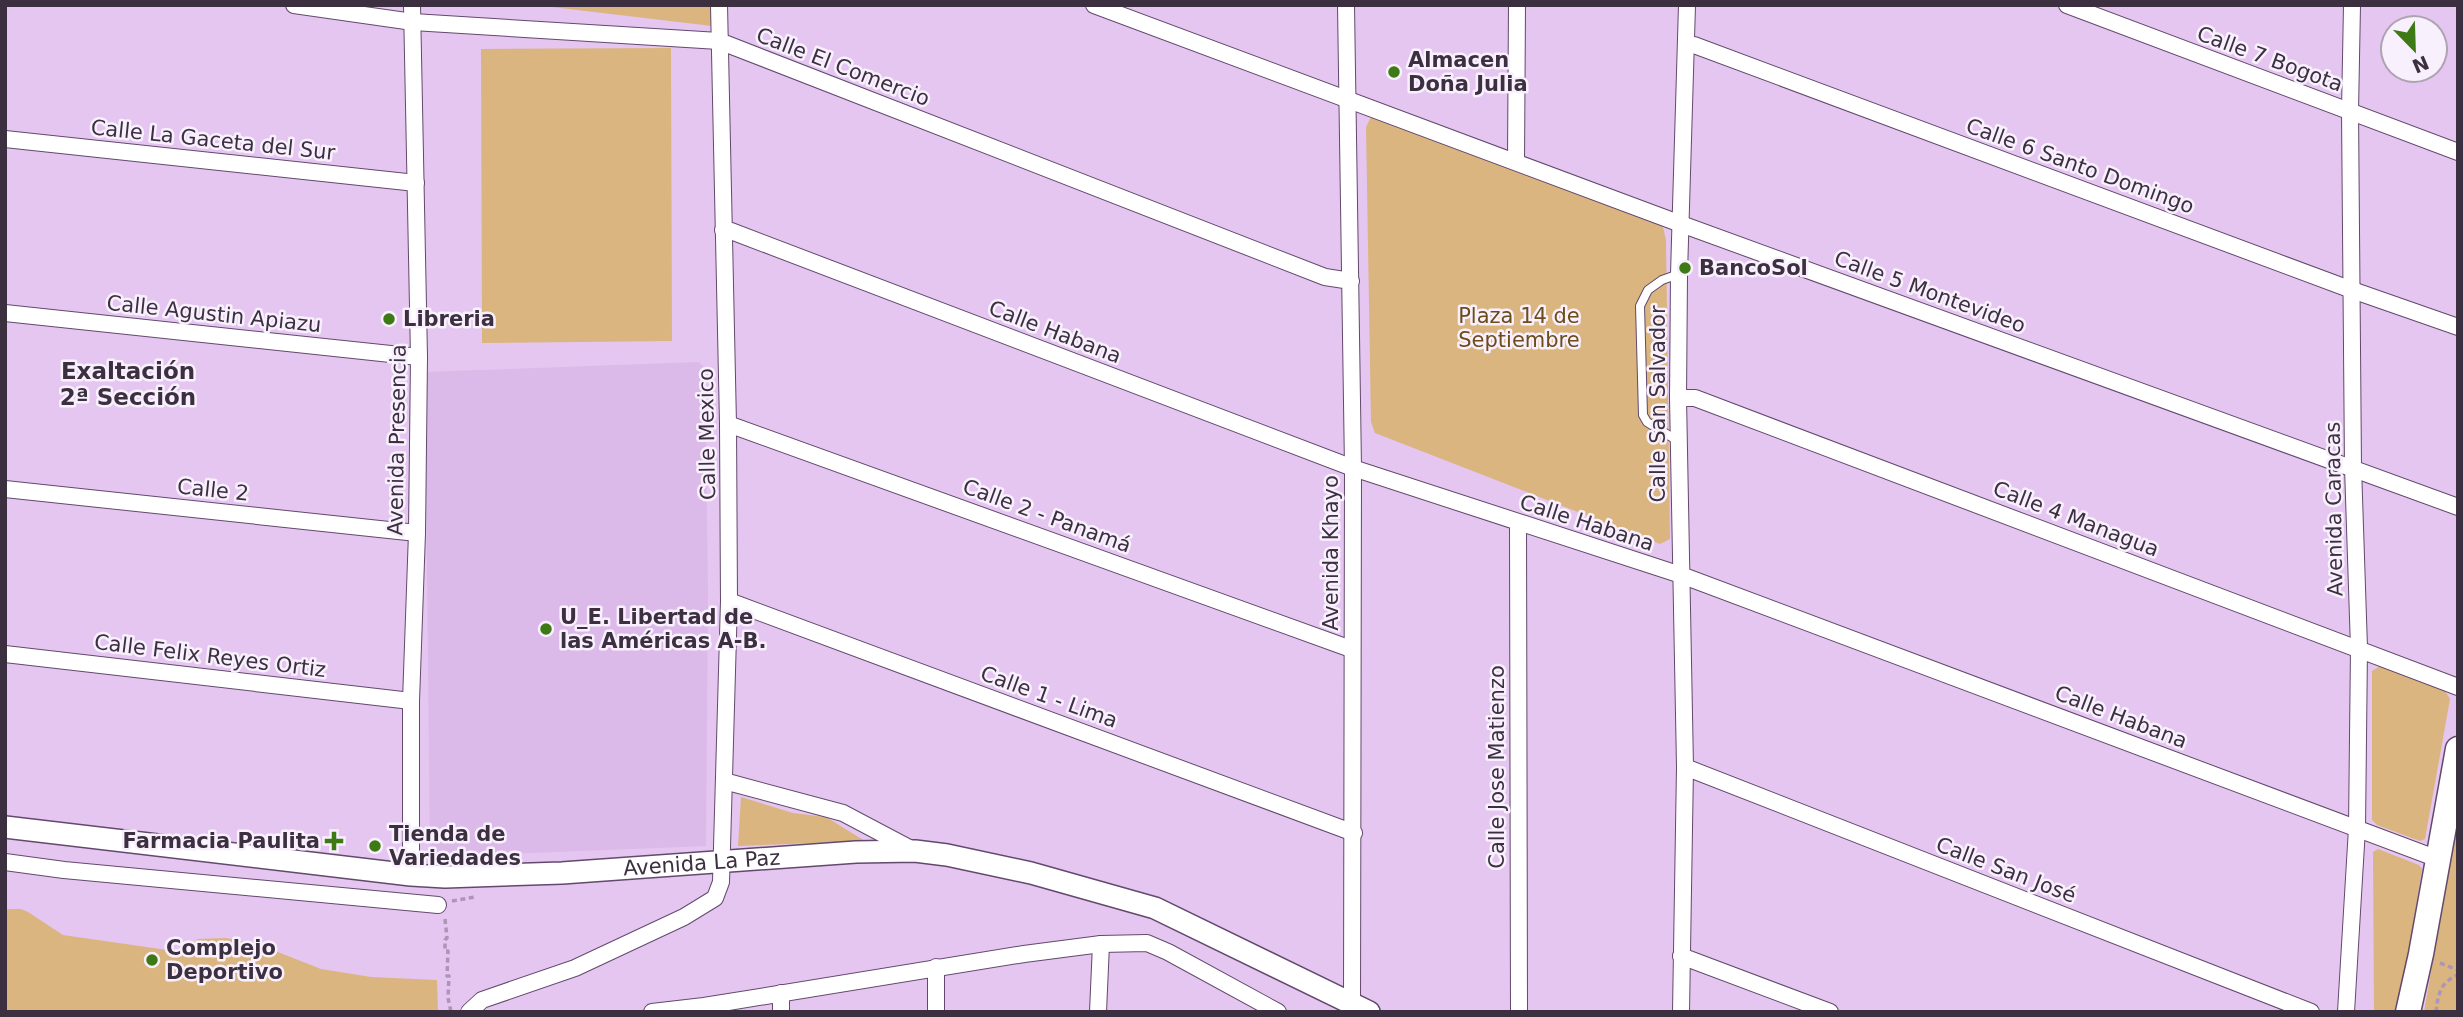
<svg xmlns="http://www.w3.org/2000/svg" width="2463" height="1017" font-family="'DejaVu Sans',sans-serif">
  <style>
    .built { fill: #dbb9e9 }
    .green { fill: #dbb57f }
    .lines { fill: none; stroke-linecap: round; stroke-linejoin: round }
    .service-casing { stroke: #63496d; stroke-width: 10 }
    .minor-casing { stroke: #63496d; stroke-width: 18 }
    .secondary-casing { stroke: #63496d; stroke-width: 24 }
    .primary-casing { stroke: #63496d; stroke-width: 27 }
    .path { stroke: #ae95b7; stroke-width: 3.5; stroke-dasharray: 5 3.5; stroke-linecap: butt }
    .service { stroke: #fff; stroke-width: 8 }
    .minor { stroke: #fff; stroke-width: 16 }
    .secondary { stroke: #fff; stroke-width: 21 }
    .primary { stroke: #fff; stroke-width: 24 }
    .poi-dot { fill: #3d7914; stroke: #f9f0fd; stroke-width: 2.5 }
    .labels { text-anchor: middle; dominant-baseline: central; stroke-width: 5; stroke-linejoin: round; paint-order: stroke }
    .street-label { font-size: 21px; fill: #3b2f40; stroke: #f9f0fd }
    .poi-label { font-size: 21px; font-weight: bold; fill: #3b2f40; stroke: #f9f0fd; text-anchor: start }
    .park-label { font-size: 21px; fill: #6b4c1a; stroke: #f9f0fd }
    .neighbourhood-label { font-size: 23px; font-weight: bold; fill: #3b2f40; stroke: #f9f0fd }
  </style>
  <rect width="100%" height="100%" fill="#e4c6f0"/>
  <path class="built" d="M699 362 705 368 708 594 706 846 430 857 425 372Z"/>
  <g class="green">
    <path d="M535 5H712V26Z"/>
    <path d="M671 48 672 341 482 343 481 49Z"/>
    <path d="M1372 115 1662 223 1666 240 1670 539 1660 544 1375 433 1371 422 1366 127Z"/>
    <path d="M2380 666 2445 691 2450 699 2425 839 2420 841 2377 825 2372 820V671Z"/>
    <path d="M741 797 793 813 826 817 865 841 738 846Z"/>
    <path d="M2458 815V1012H2424Z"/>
    <path d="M2378 849 2419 865 2422 869 2399 1012H2374L2373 852Z"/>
    <path d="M10 909H21L28 912 63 935 174 951 187 947 198 939 226 938 260 945 321 969 371 977 437 980 438 1012H5V910Z"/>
  </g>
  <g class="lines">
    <g class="service-casing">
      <path id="service" d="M1678 441 1647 422 1643 415 1640 306 1648 290 1662 280 1679 274"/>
    </g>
    <g class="minor-casing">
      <g id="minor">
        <path d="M294 5 413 22 719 41 1325 277 1351 281"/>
        <path d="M1094 5 1681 224 2458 507"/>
        <path d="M1346 5 1353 468 1352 1004"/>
        <path d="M2067 5 2458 152"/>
        <path d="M1687 45H1694L2352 290 2458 327"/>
        <path d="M5 139 416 183"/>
        <path d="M1516 161 1517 5"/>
        <path d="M723 230 731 231 1353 468 1681 575 2438 859"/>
        <path d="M5 313 419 357"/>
        <path d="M1678 398H1695L2458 687"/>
        <path d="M728 424 1351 649"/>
        <path d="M5 489 417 533"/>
        <path d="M1518 523 1519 1012"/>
        <path d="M729 601 1354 833"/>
        <path d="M5 654 411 701"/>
        <path d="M1685 767 2311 1012"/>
        <path d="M724 781 843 813 913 850"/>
        <path d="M5 862 64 870 438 905"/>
        <path d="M411 875V701L417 533 419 357 412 5"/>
        <path d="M1681 956 1830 1012"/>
        <path d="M936 967V1012"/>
        <path d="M781 993V1012"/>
        <path d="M469 1012 482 1000 575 968 684 917 715 898 721 882 729 601 728 424 719 5"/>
        <path d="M652 1012 704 1006 1024 954 1101 944 1147 943 1168 952 1278 1012"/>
        <path d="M1098 1012 1101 944"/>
        <path d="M1681 1012 1685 767 1678 398 1679 274 1687 5"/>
        <path d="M2346 1012 2357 828 2359 648 2353 467 2350 111 2352 5"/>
      </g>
    </g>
    <g class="secondary-casing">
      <g id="secondary">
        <path id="s1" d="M5 827 411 875 445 877 562 873 856 852 915 851 947 855 1031 873 1155 908 1369 1012"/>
      </g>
    </g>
    <g class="primary-casing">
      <path id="primary" d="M2408 1012 2421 954 2458 749"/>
    </g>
    <g class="path">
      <path d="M452 901 475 897"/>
      <path d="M445 919 447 938 445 940V951H448L447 976H449L448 998 451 1012"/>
      <path d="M2440 963 2458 970"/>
      <path d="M2436 1012C2438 995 2440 982 2458 975"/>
    </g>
    <use href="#service" class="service"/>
    <use href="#minor" class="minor"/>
    <use href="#secondary" class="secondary"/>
    <use href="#primary" class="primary"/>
  </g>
  <g class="poi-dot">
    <circle cx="1394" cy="72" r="7"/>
    <circle cx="1685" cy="268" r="7"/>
    <circle cx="389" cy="319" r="7"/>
    <circle cx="546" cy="629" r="7"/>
    <path d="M330.5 830.5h7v7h7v7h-7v7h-7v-7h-7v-7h7z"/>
    <circle cx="375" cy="846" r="7"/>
    <circle cx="152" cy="960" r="7"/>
  </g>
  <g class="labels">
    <g class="street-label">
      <text transform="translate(2270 59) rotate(20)">Calle 7 Bogota</text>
      <text transform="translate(843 67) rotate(21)">Calle El Comercio</text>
      <text transform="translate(213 140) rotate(6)">Calle La Gaceta del Sur</text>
      <text transform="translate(2080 166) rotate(20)">Calle 6 Santo Domingo</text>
      <text transform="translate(1930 292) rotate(20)">Calle 5 Montevideo</text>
      <text transform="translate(214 314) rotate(6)">Calle Agustin Apiazu</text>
      <text transform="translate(1055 332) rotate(21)">Calle Habana</text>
      <text transform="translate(1658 404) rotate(-90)">Calle San Salvador</text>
      <text transform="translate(707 434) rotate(-91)">Calle Mexico</text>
      <text transform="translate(397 440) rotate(-89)">Avenida Presencia</text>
      <text transform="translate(213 490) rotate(6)">Calle 2</text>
      <text transform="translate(2334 509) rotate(-91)">Avenida Caracas</text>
      <text transform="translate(1047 516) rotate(20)">Calle 2 - Panamá</text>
      <text transform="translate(2076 519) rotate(21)">Calle 4 Managua</text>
      <text transform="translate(1587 523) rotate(18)">Calle Habana</text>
      <text transform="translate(1331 553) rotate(-90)">Avenida Khayo</text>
      <text transform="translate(210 656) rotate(7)">Calle Felix Reyes Ortiz</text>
      <text transform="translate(1049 697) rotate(20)">Calle 1 - Lima</text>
      <text transform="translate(2121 717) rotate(21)">Calle Habana</text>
      <text transform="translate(1497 767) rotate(-90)">Calle Jose Matienzo</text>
      <text stroke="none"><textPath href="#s1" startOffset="700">Avenida La Paz</textPath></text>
      <text transform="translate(2006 870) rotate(21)">Calle San José</text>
    </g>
    <g class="poi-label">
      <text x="1408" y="60">Almacen<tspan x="1408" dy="24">Doña Julia</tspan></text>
      <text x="1699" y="268">BancoSol</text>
      <text x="403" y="319">Libreria</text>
      <text x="560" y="617">U_E. Libertad de<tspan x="560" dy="24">las Américas A-B.</tspan></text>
      <text x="389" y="834">Tienda de<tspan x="389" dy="24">Variedades</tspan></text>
      <text x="320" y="841" text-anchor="end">Farmacia Paulita</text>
      <text x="166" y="948">Complejo<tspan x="166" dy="24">Deportivo</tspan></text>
    </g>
    <g class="park-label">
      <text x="1519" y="316">Plaza 14 de<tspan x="1519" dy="24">Septiembre</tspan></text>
    </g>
    <g class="neighbourhood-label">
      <text x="128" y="371">Exaltación<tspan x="128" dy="26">2ª Sección</tspan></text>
    </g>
  </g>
  <rect width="2463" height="1017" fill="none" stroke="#3b2f40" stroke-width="14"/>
  <g transform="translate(2414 49) rotate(157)"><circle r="33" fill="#f9f0fd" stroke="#ada3b1" stroke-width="2"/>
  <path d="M0-5L12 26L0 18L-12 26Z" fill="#3d7914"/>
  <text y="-10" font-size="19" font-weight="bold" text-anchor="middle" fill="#3b2f40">N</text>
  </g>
</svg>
